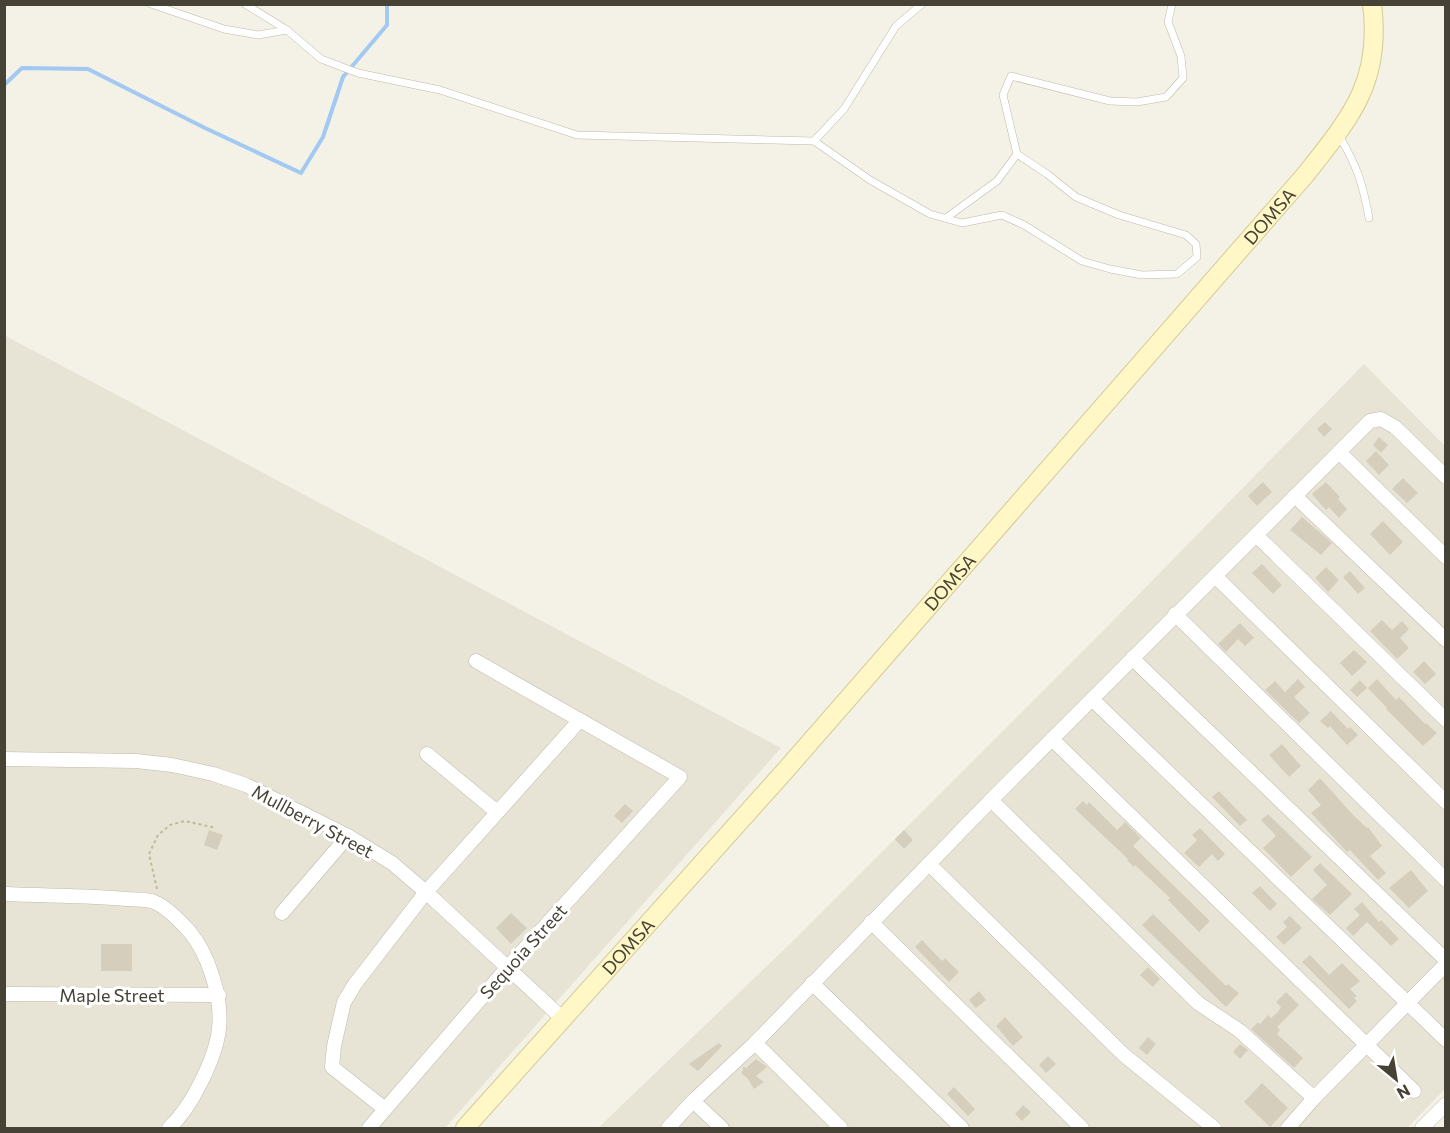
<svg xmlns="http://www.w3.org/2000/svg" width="1450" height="1133" font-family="Commissioner,sans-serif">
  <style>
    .residential { fill: #e8e4d5 }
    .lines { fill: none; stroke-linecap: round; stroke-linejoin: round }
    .stream { stroke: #a2c9f2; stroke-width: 4 }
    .building { fill: #d6cebc }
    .lane-casing { stroke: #c0baa9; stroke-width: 8 }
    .street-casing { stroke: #c0baa9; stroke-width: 15 }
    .secondary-casing { stroke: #d5cb96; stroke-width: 20 }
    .path { stroke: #c2b89a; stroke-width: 2; stroke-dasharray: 3 3; stroke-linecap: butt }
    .lane { stroke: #fff; stroke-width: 7 }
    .street { stroke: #fff; stroke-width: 14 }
    .secondary { stroke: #fff7c6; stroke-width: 18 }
    .labels { text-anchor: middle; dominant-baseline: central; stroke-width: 6; stroke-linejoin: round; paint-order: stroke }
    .street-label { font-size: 18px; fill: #474236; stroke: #fff }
  </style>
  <rect width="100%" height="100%" fill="#f4f1e7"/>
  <g class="residential">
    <path d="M4 335 781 748 445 1128H5Z"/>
    <path d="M1364 364 1445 446V1089L1407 1128H598L795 939 1102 632Z"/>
  </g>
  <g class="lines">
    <path class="stream" d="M4 85 22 68 88 69 205 128 301 173 323 137 343 77 387 25V4"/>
  </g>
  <g class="building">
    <path d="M1325 422 1332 429 1324 437 1317 429Z"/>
    <path d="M1379 437 1388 445 1381 453 1373 445Z"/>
    <path d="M1376 451 1389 465 1379 475 1366 461Z"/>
    <path d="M1403 478 1418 493 1407 503 1392 489Z"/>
    <path d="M1263 482 1272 492 1257 506 1248 496Z"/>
    <path d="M1326 482 1340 497 1338 499 1347 509 1339 518 1329 507 1326 510 1312 494Z"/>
    <path d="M1302 517 1332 543 1321 555 1290 530Z"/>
    <path d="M1383 521 1403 542 1390 555 1370 534Z"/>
    <path d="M1262 564 1282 585 1273 594 1252 573Z"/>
    <path d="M1326 567 1339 580 1328 592 1315 578Z"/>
    <path d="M1350 571 1365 588 1358 594 1343 577Z"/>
    <path d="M1382 620 1392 630 1402 621 1409 629 1400 638 1409 648 1397 659 1370 631Z"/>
    <path d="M1240 623 1254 638 1245 646 1238 639 1226 652 1218 644Z"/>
    <path d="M1354 650 1367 662 1352 676 1340 663Z"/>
    <path d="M1424 661 1436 674 1425 684 1413 672Z"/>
    <path d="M1298 679 1305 687 1294 697 1310 713 1299 723 1265 690 1275 681 1285 692Z"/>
    <path d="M1377 679 1396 700 1399 697 1425 724 1426 723 1437 733 1423 746 1386 709 1387 708 1368 688Z"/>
    <path d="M1360 680 1367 688 1357 697 1350 690Z"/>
    <path d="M1331 711 1348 729 1350 727 1358 735 1347 745 1330 726 1328 728 1320 721Z"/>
    <path d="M1282 744 1301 766 1289 777 1269 755Z"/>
    <path d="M1320 778 1353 815 1367 828 1368 827 1382 846 1370 856 1386 873 1378 880 1350 850 1347 852 1311 813 1321 805 1308 790Z"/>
    <path d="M1219 791 1247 820 1240 826 1212 797Z"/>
    <path d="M1083 801 1087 805 1089 802 1117 830 1125 822 1141 838 1133 846 1210 921 1199 932 1168 900 1170 898 1135 865 1134 867 1127 860 1128 859 1075 809Z"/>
    <path d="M625 804 633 811 622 823 614 816Z"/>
    <path d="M1268 814 1312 857 1291 877 1263 848 1276 836 1261 820Z"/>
    <path d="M1200 828 1225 854 1218 861 1212 854 1199 867 1184 853 1197 840 1192 835Z"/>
    <path d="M209 830 223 835 217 850 204 845Z"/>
    <path d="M904 830 913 840 904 849 895 839Z"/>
    <path d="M1320 863 1352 894 1330 915 1312 899 1327 885 1313 870Z"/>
    <path d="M1411 870 1428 891 1409 908 1389 888Z"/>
    <path d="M1260 886 1277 904 1270 911 1252 893Z"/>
    <path d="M1362 902 1379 922 1381 920 1399 939 1391 946 1367 922 1353 936 1346 928 1360 915 1354 909Z"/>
    <path d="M511 913 527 928 511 944 496 928Z"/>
    <path d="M1153 914 1226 986 1228 984 1239 993 1226 1007 1142 925Z"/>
    <path d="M1290 916 1302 928 1284 945 1276 937 1287 927 1283 922Z"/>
    <path d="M922 940 942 961 945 958 959 972 949 982 915 947Z"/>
    <rect x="101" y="944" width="31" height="27"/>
    <path d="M1310 955 1329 975 1342 963 1360 981 1350 989 1357 996 1354 998 1357 1001 1349 1009 1302 962Z"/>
    <path d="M1148 967 1160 979 1153 987 1140 975Z"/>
    <path d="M979 991 986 1000 976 1008 969 1000Z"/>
    <path d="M1286 992 1299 1005 1277 1027 1280 1030 1277 1034 1303 1058 1294 1068 1251 1029 1258 1022 1260 1024 1268 1015 1271 1018 1278 1012 1281 1007 1276 1002Z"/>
    <path d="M1005 1017 1023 1037 1013 1046 996 1026Z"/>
    <path d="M1148 1037 1156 1044 1147 1055 1139 1048Z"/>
    <path d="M719 1043 722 1046 698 1071 689 1064Z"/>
    <path d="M1240 1044 1248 1050 1240 1059 1233 1052Z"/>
    <path d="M1048 1056 1056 1064 1046 1073 1039 1065Z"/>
    <path d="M756 1059 767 1067 756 1076 764 1082 754 1089 748 1079 741 1073 743 1070V1066L746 1068Z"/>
    <path d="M1262 1083 1288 1108 1270 1127 1244 1102Z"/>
    <path d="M954 1087 975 1109 968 1116 947 1094Z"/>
    <path d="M1023 1105 1031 1112 1022 1121 1015 1114Z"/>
  </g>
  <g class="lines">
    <g class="lane-casing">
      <g id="lane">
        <path d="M151 4 224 29 258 35 287 30"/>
        <path d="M245 4 287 30 321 59 358 73 440 90 577 135 814 141 870 180 930 214 962 223 1002 215 1024 225 1082 261 1110 269 1142 275 1177 274 1197 257 1196 244 1186 235 1119 215 1076 197 1047 174 1017 154 1003 95 1011 76 1110 101 1137 102 1166 97 1183 78 1181 56 1168 22 1172 4"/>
        <path d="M1339 136C1357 165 1363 185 1369 218"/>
        <path d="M814 141 844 109 896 26 922 4"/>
        <path d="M946 218 997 181 1017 154"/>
      </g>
    </g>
    <g class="street-casing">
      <g id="street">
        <path d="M1339 452 1446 557"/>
        <path d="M1295 496 1446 640"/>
        <path d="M1256 535 1446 720"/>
        <path d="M1215 576 1446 802"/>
        <path d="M1175 614 1446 880"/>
        <path d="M1132 658 1446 960"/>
        <path d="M1092 699 1446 1040"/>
        <path d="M1052 739 1414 1091"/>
        <path d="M427 754 497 812"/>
        <path d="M4 759 136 761 172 765 213 774 246 785 348 836 392 863 426 892 563 1019"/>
        <path d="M991 800 1198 1003 1240 1031 1314 1098"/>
        <path d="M929 864 1124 1055 1214 1128"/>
        <path d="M4 894C45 896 87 895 127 899 136 900 147 899 154 902 167 907 180 921 189 931 200 944 207 959 212 975 226 1017 220 1045 200 1084 192 1100 182 1116 169 1128"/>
        <path d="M282 913 348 836"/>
        <path d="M871 922 1082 1128"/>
        <path d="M812 983 962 1128"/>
        <path d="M4 994 219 995"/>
        <path d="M755 1043 841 1128"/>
        <path d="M693 1101 722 1128"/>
        <path d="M385 1109 332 1067 334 1046 344 1002 355 984 426 892 580 720"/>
        <path d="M369 1128 507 968 680 777 476 661"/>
        <path d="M668 1128 693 1101 755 1043 991 800 1370 421 1381 419 1395 427 1446 477"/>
        <path d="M1288 1128 1314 1098 1446 964"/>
        <path d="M1422 1128 1446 1104"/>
      </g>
    </g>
    <g class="secondary-casing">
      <g id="secondary">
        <path id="s1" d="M465 1128 784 772 1306 174C1351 117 1382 81 1372 4"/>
      </g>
    </g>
    <path class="path" d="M157 889 149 854 158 835 170 825 185 821 216 828"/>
    <use href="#lane" class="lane"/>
    <use href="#street" class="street"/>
    <use href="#secondary" class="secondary"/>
  </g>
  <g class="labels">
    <g class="street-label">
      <text stroke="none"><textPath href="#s1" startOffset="1216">DOMSA</textPath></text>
      <text stroke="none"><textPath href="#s1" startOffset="730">DOMSA</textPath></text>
      <text transform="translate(313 821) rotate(28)">Mullberry Street</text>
      <text stroke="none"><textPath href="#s1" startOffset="244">DOMSA</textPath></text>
      <text transform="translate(523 951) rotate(-48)">Sequoia Street</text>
      <text x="112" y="995">Maple Street</text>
    </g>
  </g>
  <rect width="1450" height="1133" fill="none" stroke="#474236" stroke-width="12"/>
  <g transform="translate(1396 1079) rotate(150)" stroke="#ffffff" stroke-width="4.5" paint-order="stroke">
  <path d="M0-4.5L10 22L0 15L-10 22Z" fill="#474236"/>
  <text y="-9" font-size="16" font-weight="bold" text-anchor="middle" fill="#474236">N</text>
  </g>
</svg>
